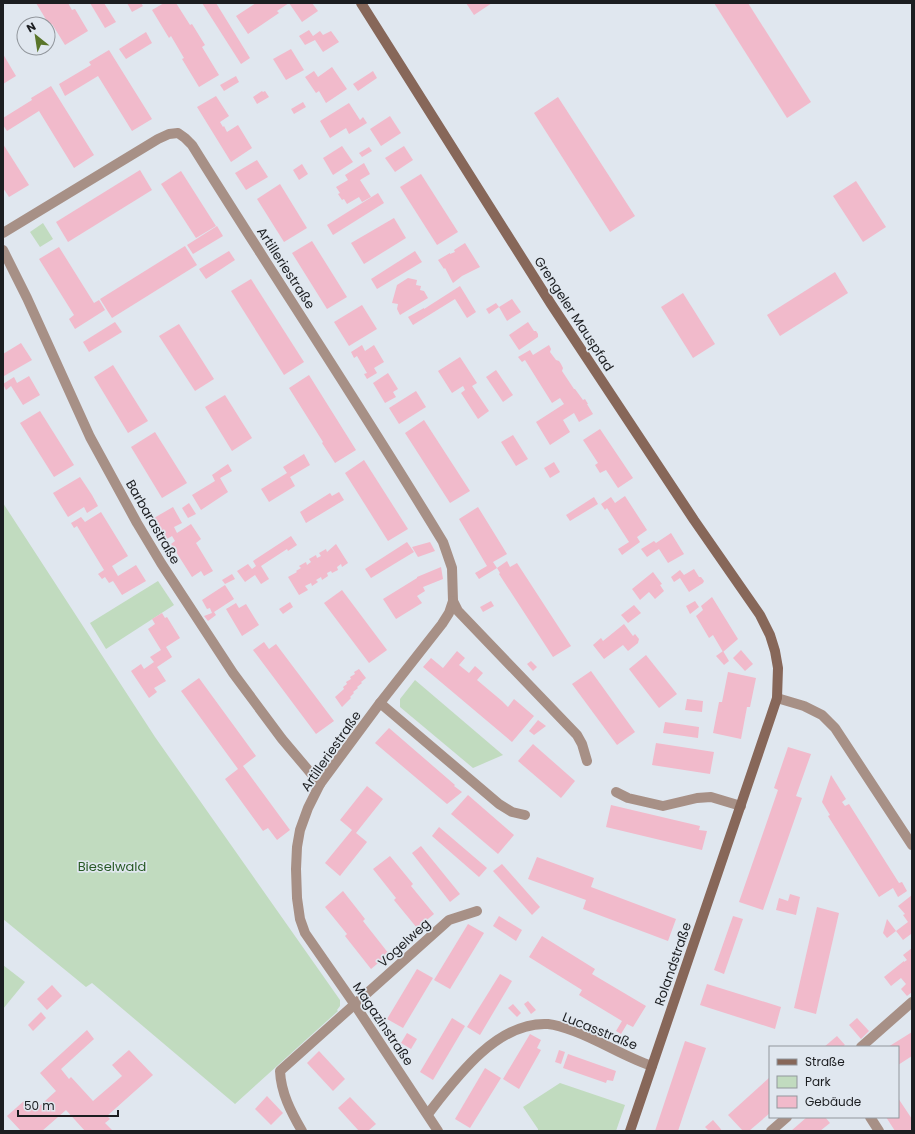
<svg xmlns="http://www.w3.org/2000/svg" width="915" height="1134" font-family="Poppins,sans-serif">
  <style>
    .green { fill: #c1dbbf }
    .building { fill: #f1bacb }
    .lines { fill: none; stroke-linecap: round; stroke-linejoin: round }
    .street { stroke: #a79086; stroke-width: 10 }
    .secondary { stroke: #876759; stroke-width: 10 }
    .labels { text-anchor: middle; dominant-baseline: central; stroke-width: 3.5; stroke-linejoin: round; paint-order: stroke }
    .street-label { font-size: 13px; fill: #1c1e21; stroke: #e0e7ef }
    .park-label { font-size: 13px; fill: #285a26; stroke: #e0e7ef }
  </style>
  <rect width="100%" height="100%" fill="#e0e7ef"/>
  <g class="green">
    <path d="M43 223 53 239 40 247 30 232Z"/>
    <path d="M3 503 155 737 340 1000V1006L337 1010 338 1011 235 1104 92 983 86 987 3 919Z"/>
    <path d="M158 581 174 605 106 649 90 623Z"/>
    <path d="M415 680 503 755 473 768 400 707V699Z"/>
    <path d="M3 965 25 982 3 1009Z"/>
    <path d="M560 1083 625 1105 616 1131H538V1129L523 1107Z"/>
  </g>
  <g class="building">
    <path d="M36 3H68L72 10 75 9 88 31 65 45 52 24 50 26Z"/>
    <path d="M90 3H104L116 22 105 28Z"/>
    <path d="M127 3H141L143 6 132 12Z"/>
    <path d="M164 3H176L190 25 192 24 205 45 202 47 219 75 199 87 182 59 184 58 171 36 169 38 152 10Z"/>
    <path d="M202 3H216L250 58 241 64Z"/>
    <path d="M256 3H312L318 11 302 22 289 3 277 11 279 13 248 34 236 16Z"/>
    <path d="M466 3H492L474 15Z"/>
    <path d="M714 3H748L811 102 787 118Z"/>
    <path d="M309 30 313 36 320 31 323 35 331 31 339 42 323 52 315 40 305 45 299 36Z"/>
    <path d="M146 32 152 43 126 59 119 49Z"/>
    <path d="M291 49 304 70 286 80 273 59Z"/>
    <path d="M109 50 152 119 132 131 98 76 65 96 59 84 91 65 89 62Z"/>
    <path d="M3 54 16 76 3 84Z"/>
    <path d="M332 67 347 89 326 103 319 91 316 93 305 77 314 71 318 77Z"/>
    <path d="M373 71 377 78 358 91 353 84Z"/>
    <path d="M236 76 239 82 224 91 220 85Z"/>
    <path d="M51 86 94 155 74 168 39 111 7 131 3 125V118L32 100 31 98Z"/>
    <path d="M262 91 263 92 265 91 269 97 257 104 253 97Z"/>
    <path d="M216 96 229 116 220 122 223 127 224 126 227 132 238 125 252 148 231 162 197 107Z"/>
    <path d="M558 97 635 216 610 232 534 113Z"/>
    <path d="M303 102 306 107 294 114 291 109Z"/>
    <path d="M349 103 360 120 363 117 367 123 349 134 346 128 330 138 320 121Z"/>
    <path d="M390 116 401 133 381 146 370 129Z"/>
    <path d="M3 144 29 185 9 197 3 188Z"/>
    <path d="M342 146 353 162 333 175 323 158Z"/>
    <path d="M404 146 413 160 395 172 385 158Z"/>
    <path d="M369 147 372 151 362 157 359 153Z"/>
    <path d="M257 160 268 177 246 190 235 173Z"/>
    <path d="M364 163 370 174 360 180 371 197 362 202 359 197 347 204 344 199 342 200 338 194 340 193 336 187 348 180 345 175Z"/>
    <path d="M302 164 308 174 299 180 293 170Z"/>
    <path d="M140 170 152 190 68 242 56 222Z"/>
    <path d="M181 171 216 226 196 238 161 184Z"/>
    <path d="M421 174 458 232 437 245 400 187Z"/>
    <path d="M856 181 886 227 863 242 833 196Z"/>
    <path d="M280 184 307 228 284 242 257 199Z"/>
    <path d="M378 193 384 203 333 235 327 225Z"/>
    <path d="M394 218 406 238 364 264 351 243Z"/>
    <path d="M217 226 223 236 193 254 187 245Z"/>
    <path d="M312 241 347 297 327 309 292 253Z"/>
    <path d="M465 243 480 267 462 276 453 283 445 268 444 269 438 260 450 253V254L455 252 454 250Z"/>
    <path d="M185 246 197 265 112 318 100 299Z"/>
    <path d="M59 247 94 303 99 300 105 310 75 329 69 319 74 315 39 259Z"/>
    <path d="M229 251 235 260 206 279 199 269Z"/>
    <path d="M415 251 422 262 377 289 371 279Z"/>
    <path d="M835 272 848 293 780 336 767 315Z"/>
    <path d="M408 278 417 280 416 285 421 286 420 290 424 291 428 298 400 315 397 309 398 304 392 303 397 285Z"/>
    <path d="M251 279 304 362 284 375 231 291Z"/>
    <path d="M460 286 476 312 467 318 455 299 413 325 408 317 424 308V309Z"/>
    <path d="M683 293 715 344 693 358 661 307Z"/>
    <path d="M512 299 521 312 507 321 499 307Z"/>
    <path d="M496 303 499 307 489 314 486 309Z"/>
    <path d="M362 305 377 329 349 346 334 322Z"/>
    <path d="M115 322 122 332 89 352 83 342Z"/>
    <path d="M528 322 534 331H536L538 334V337L519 350 509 335Z"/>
    <path d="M179 324 214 379 195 391 159 336Z"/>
    <path d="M21 343 32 360 4 376 3 374V354Z"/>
    <path d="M362 345 365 351 374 345 384 362 374 368 377 373 367 379 364 374 367 373 357 356 354 358 351 352Z"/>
    <path d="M549 345 551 349 550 352 556 360 559 361 561 364 563 368 562 371 574 389H575L583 400 585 399 588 404H587L593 414 579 422 574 413 563 420 570 432 550 445 536 422 564 404 560 398 552 403 525 360 522 362 518 357 530 350 533 355Z"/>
    <path d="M460 357 477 383 472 386 489 411 478 419 461 393 465 390 463 386 452 393 438 371Z"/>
    <path d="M113 365 148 421 128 433 94 377Z"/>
    <path d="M496 370 513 395 503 402 486 377Z"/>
    <path d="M388 373 398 389 393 392 396 397 385 403 373 383Z"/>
    <path d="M309 375 356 450 335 463 322 443 323 442 289 388Z"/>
    <path d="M29 376 40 395 23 405 11 386 6 390 3 384 14 377 17 383Z"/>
    <path d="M416 391 426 407 399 424 389 408Z"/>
    <path d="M225 395 252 438 232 451 205 407Z"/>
    <path d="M40 411 74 465 54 477 20 423Z"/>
    <path d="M424 420 470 491 450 503 405 433Z"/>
    <path d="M600 429 633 478 618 488 606 470 600 473 595 465 598 463 583 440Z"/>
    <path d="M155 432 187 483 162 498 131 447Z"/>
    <path d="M513 435 528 459 516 466 501 442Z"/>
    <path d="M304 454 310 465 290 477 295 486 269 502 261 489 287 473 283 467Z"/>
    <path d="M364 460 408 529 388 541 345 473Z"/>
    <path d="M554 462 560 472 550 478 544 468Z"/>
    <path d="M228 464 232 471 220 478 228 492 201 510 192 495 215 481 212 475Z"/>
    <path d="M80 477 92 495 98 506 87 513 84 507 68 517 53 493Z"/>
    <path d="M339 492 344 500 306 523 300 512 330 493 332 496Z"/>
    <path d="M625 496 647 530 637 537 640 542 622 555 618 549 629 542 607 508 605 510 601 504 611 497 615 503Z"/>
    <path d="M594 497 598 504 570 521 566 515Z"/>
    <path d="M189 503 196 514 188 518 182 508Z"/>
    <path d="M173 507 182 523 174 527 177 533 191 524 201 539 196 543 213 571 204 576 201 571 192 577 171 544 175 541 172 536 167 539 154 518Z"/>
    <path d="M478 507 507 554 493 562 497 568 479 579 475 573 487 566 459 519Z"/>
    <path d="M101 512 128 556 112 566 118 576 136 565 146 581 122 595 113 581 109 583 105 577 102 579 98 574 104 570 77 526 74 528 71 523 81 517 85 522Z"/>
    <path d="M671 533 684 554 668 563 659 549 647 557 641 549 654 541 656 543Z"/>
    <path d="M291 536 297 545 288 551 287 549 261 566 269 579 261 584 255 575 245 582 237 571 248 564 252 569 256 566 253 561Z"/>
    <path d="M407 542 414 552 371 578 365 569Z"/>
    <path d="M430 542 435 551 418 557 412 547Z"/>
    <path d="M336 544 348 563 342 567 341 564 337 567 338 570 332 573 331 571 327 573 328 576 322 580 321 577 316 580 318 582 312 586 311 583 305 586 308 590 299 595 288 577 297 572 296 571 301 568 299 566 306 562 307 565 311 562 309 559 316 555 317 558 321 556 319 553 326 549 327 552Z"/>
    <path d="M507 561 510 567 517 563 571 646 553 657 499 574 500 573 497 568Z"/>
    <path d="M441 567 443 579 423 587 425 591 417 596 422 603 396 619 383 599 417 578V577Z"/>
    <path d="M694 569 699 577H701L704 581 703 583 689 592 680 578 674 582 671 577 680 570 684 575Z"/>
    <path d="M653 572 662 584 660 585 664 591 655 599 649 592 640 600 632 589Z"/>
    <path d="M232 574 235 579 225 584 222 580Z"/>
    <path d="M225 585 234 599 214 612 216 615 208 621 204 616 212 613 210 608 207 609 202 600Z"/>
    <path d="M342 590 387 650 369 663 324 603Z"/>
    <path d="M712 597 738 639 723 652 713 635 709 638 696 616 703 610 701 606Z"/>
    <path d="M491 601 494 606 483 612 480 607Z"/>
    <path d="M695 601 699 607 690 614 686 606Z"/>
    <path d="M290 602 293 607 283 614 279 609Z"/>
    <path d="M236 603 239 608 246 604 259 625 242 636 226 609Z"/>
    <path d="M634 605 641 613 628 623 621 615Z"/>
    <path d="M162 613 165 618 167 617 180 638 166 647 172 657 157 667 166 681 154 688 157 692 149 698 131 671 141 664 144 669 154 662 150 657 161 650 148 629 155 624 152 619Z"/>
    <path d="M624 624 633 636 635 634 639 639 638 643 628 651 623 645 604 659 593 645 601 638 603 641Z"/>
    <path d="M264 642 269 649 276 644 334 721 316 734 253 650Z"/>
    <path d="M741 650 753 664 745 671 733 658Z"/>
    <path d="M457 651 465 658 459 665 469 673 475 666 483 673 477 680 502 701 508 707 514 699 534 716 512 742 423 667 431 658 443 668Z"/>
    <path d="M723 651 729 661 724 665 716 656Z"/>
    <path d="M646 655 677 694 659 708 629 669Z"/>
    <path d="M531 661 537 667 533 671 527 664Z"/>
    <path d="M359 669 366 678 361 682 362 683 357 687 358 688 353 692 354 693 350 697 351 698 342 707 335 697 344 689 343 687 347 684 346 682 351 679 350 677 355 674 354 672Z"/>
    <path d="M591 671 635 732 617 745 572 684Z"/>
    <path d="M728 672 756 678 750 707H747L741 739 713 733 719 702H722Z"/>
    <path d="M199 678 256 756 243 766 290 830 277 840 268 828 263 831 225 779 238 769 181 691Z"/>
    <path d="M687 699 703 701 702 712 685 710Z"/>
    <path d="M538 720 546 726 534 735 529 731Z"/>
    <path d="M665 722 699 727 698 738 663 733Z"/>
    <path d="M389 728 455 785 454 786 462 792 447 804 375 743Z"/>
    <path d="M656 743 714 752 710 774 652 765Z"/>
    <path d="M533 744 575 781 561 798 518 761Z"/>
    <path d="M788 747 811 754 796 796 802 798 763 910 739 902 778 790 774 788Z"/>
    <path d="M831 775 846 799 842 802 845 806 849 804 899 883 902 882 907 891 898 897 893 888 879 897 828 816 830 815 822 802Z"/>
    <path d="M367 786 383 799 356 833 367 842 340 876 325 863 352 830 340 820Z"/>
    <path d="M468 795 514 835 498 854 451 814Z"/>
    <path d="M611 805 700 826 699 830 707 831 702 850 606 827Z"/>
    <path d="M439 827 487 868 479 877 432 836Z"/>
    <path d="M421 846 460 894 450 902 412 853Z"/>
    <path d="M390 856 413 884 411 886 434 914 417 928 394 900 396 898 373 869Z"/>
    <path d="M537 857 594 878 591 887 676 919 668 941 583 909 586 900 528 879Z"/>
    <path d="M502 864 540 907 532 915 493 871Z"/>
    <path d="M343 891 365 919 363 921 389 954 371 969 345 936 347 934 325 907Z"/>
    <path d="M790 894 800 897 796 915 776 910 779 898 788 901Z"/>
    <path d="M912 895V935L911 934 903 940 896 931 908 922 903 915 905 914 898 906Z"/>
    <path d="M817 907 839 913 816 1014 794 1008Z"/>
    <path d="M499 916 522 930 516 941 493 926Z"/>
    <path d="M733 916 743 919 724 974 714 970Z"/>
    <path d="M887 919 896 931 887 938 883 933Z"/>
    <path d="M468 924 484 933 450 989 434 980Z"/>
    <path d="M542 936 595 969 592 974 646 1006 633 1027 627 1024 621 1034 616 1031 622 1021 579 995 582 990 529 957Z"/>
    <path d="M912 948V992L907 996 901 989 906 984 901 978 891 986 884 977 904 961V962L907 960 903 955Z"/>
    <path d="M417 969 433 978 403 1028 387 1019Z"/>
    <path d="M500 974 512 981 480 1035 467 1027Z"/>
    <path d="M707 984 781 1007 775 1029 700 1005Z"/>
    <path d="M52 985 62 996 47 1010 37 999Z"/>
    <path d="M528 1001 536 1010 531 1014 524 1004Z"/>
    <path d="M513 1004 521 1013 517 1017 508 1008Z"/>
    <path d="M41 1012 46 1018 33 1031 28 1025Z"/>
    <path d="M452 1018 465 1026 433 1080 420 1072Z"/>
    <path d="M857 1018 869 1031 861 1039 849 1025Z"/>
    <path d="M87 1030 94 1039 61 1069 69 1079 71 1077 93 1101 122 1076 112 1065 129 1050 153 1075 107 1116 110 1119 105 1123 113 1131H85L66 1110 42 1131H21L7 1116 25 1100 35 1110 56 1091 40 1073Z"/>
    <path d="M912 1032V1056L898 1065V1047H888Z"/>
    <path d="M407 1033 417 1039 411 1049 401 1043Z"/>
    <path d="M530 1034 541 1040 537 1048 541 1050 519 1089 503 1079Z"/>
    <path d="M837 1036 845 1045 842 1047H824Z"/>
    <path d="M685 1041 706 1048 685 1110 678 1131H655Z"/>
    <path d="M559 1050 565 1052 561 1064 555 1062Z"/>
    <path d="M319 1051 345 1079 333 1091 307 1063Z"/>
    <path d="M568 1054 616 1071 613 1081 607 1080 606 1083 563 1068Z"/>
    <path d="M485 1068 501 1078 470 1128 455 1119Z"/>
    <path d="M770 1077V1113L749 1131H743L728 1115Z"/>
    <path d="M267 1096 283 1113 271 1125 255 1109Z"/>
    <path d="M350 1097 376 1124 368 1131H359L338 1108Z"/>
    <path d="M898 1098 912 1119V1131H895L886 1117H898Z"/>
    <path d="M807 1117H825L830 1123 820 1131H791Z"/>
    <path d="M713 1120 720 1128 722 1131H709L705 1127Z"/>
  </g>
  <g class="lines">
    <g class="street">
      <path d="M3 233 158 139 169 134 178 133 185 138 192 145C275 278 362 408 443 542L452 568 453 601 449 613 442 624 380 703 320 784 308 808 300 830 297 847 296 869 297 898 300 919 305 933 355 1005 438 1131"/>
      <path d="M3 250 27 298 90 437 137 523 161 563 233 673 282 739 320 784"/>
      <path d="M453 601 458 611 577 735 582 744 587 761"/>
      <path d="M777 698 804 706 822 715 835 728 912 845"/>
      <path d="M380 703 499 804 512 812 525 815"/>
      <path d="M616 792 628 798 663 806 697 798 711 797 741 806"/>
      <path d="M861 1047 912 1002"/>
      <path d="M428 1114C455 1079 497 1021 548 1024 557 1025 566 1028 574 1031 601 1041 625 1057 652 1066"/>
      <path d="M870 1117 879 1131"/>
      <path d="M302 1131C291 1112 281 1093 280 1071L449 920 477 911"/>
      <path d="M771 1131 787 1117"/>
    </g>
    <path class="secondary" d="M361 3 551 304 694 520 760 615 770 635 775 651 778 668 777 698 771 716 630 1131"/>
  </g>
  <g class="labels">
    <g class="street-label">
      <text transform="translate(286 268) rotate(57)">Artilleriestraße</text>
      <text transform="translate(574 314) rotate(57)">Grengeler Mauspfad</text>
      <text transform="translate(153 522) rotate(60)">Barbarastraße</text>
      <text transform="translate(331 751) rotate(-55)">Artilleriestraße</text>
      <text transform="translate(404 943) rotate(-42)">Vogelweg</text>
      <text transform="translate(673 964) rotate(-71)">Rolandstraße</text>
      <text transform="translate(383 1024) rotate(56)">Magazinstraße</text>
      <text transform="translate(600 1031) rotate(22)">Lucasstraße</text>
    </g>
    <g class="park-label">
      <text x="112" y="866">Bieselwald</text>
    </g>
  </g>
  <rect width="915" height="1134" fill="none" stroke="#1c1e21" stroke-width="8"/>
  <rect x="769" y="1046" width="130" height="72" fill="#e0e7ef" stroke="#92979d"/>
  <rect x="777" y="1059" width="20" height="6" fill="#876759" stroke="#92979d"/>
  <text x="805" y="1066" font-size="12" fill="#1c1e21">Straße</text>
  <rect x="777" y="1076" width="20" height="12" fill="#c1dbbf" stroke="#92979d"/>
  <text x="805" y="1086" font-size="12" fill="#1c1e21">Park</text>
  <rect x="777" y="1096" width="20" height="12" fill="#f1bacb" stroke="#92979d"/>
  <text x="805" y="1106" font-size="12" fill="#1c1e21">Gebäude</text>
  <g transform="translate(36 36) rotate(330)"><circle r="19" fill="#e0e7ef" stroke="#92979d"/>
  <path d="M0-3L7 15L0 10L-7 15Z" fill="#59752a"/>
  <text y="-6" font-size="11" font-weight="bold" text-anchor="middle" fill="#1c1e21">N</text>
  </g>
  <path d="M18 1110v6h100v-6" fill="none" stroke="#1c1e21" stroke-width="2"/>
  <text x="24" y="1110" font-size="12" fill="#1c1e21" stroke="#e0e7ef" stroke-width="3" paint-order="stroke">50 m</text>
</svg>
